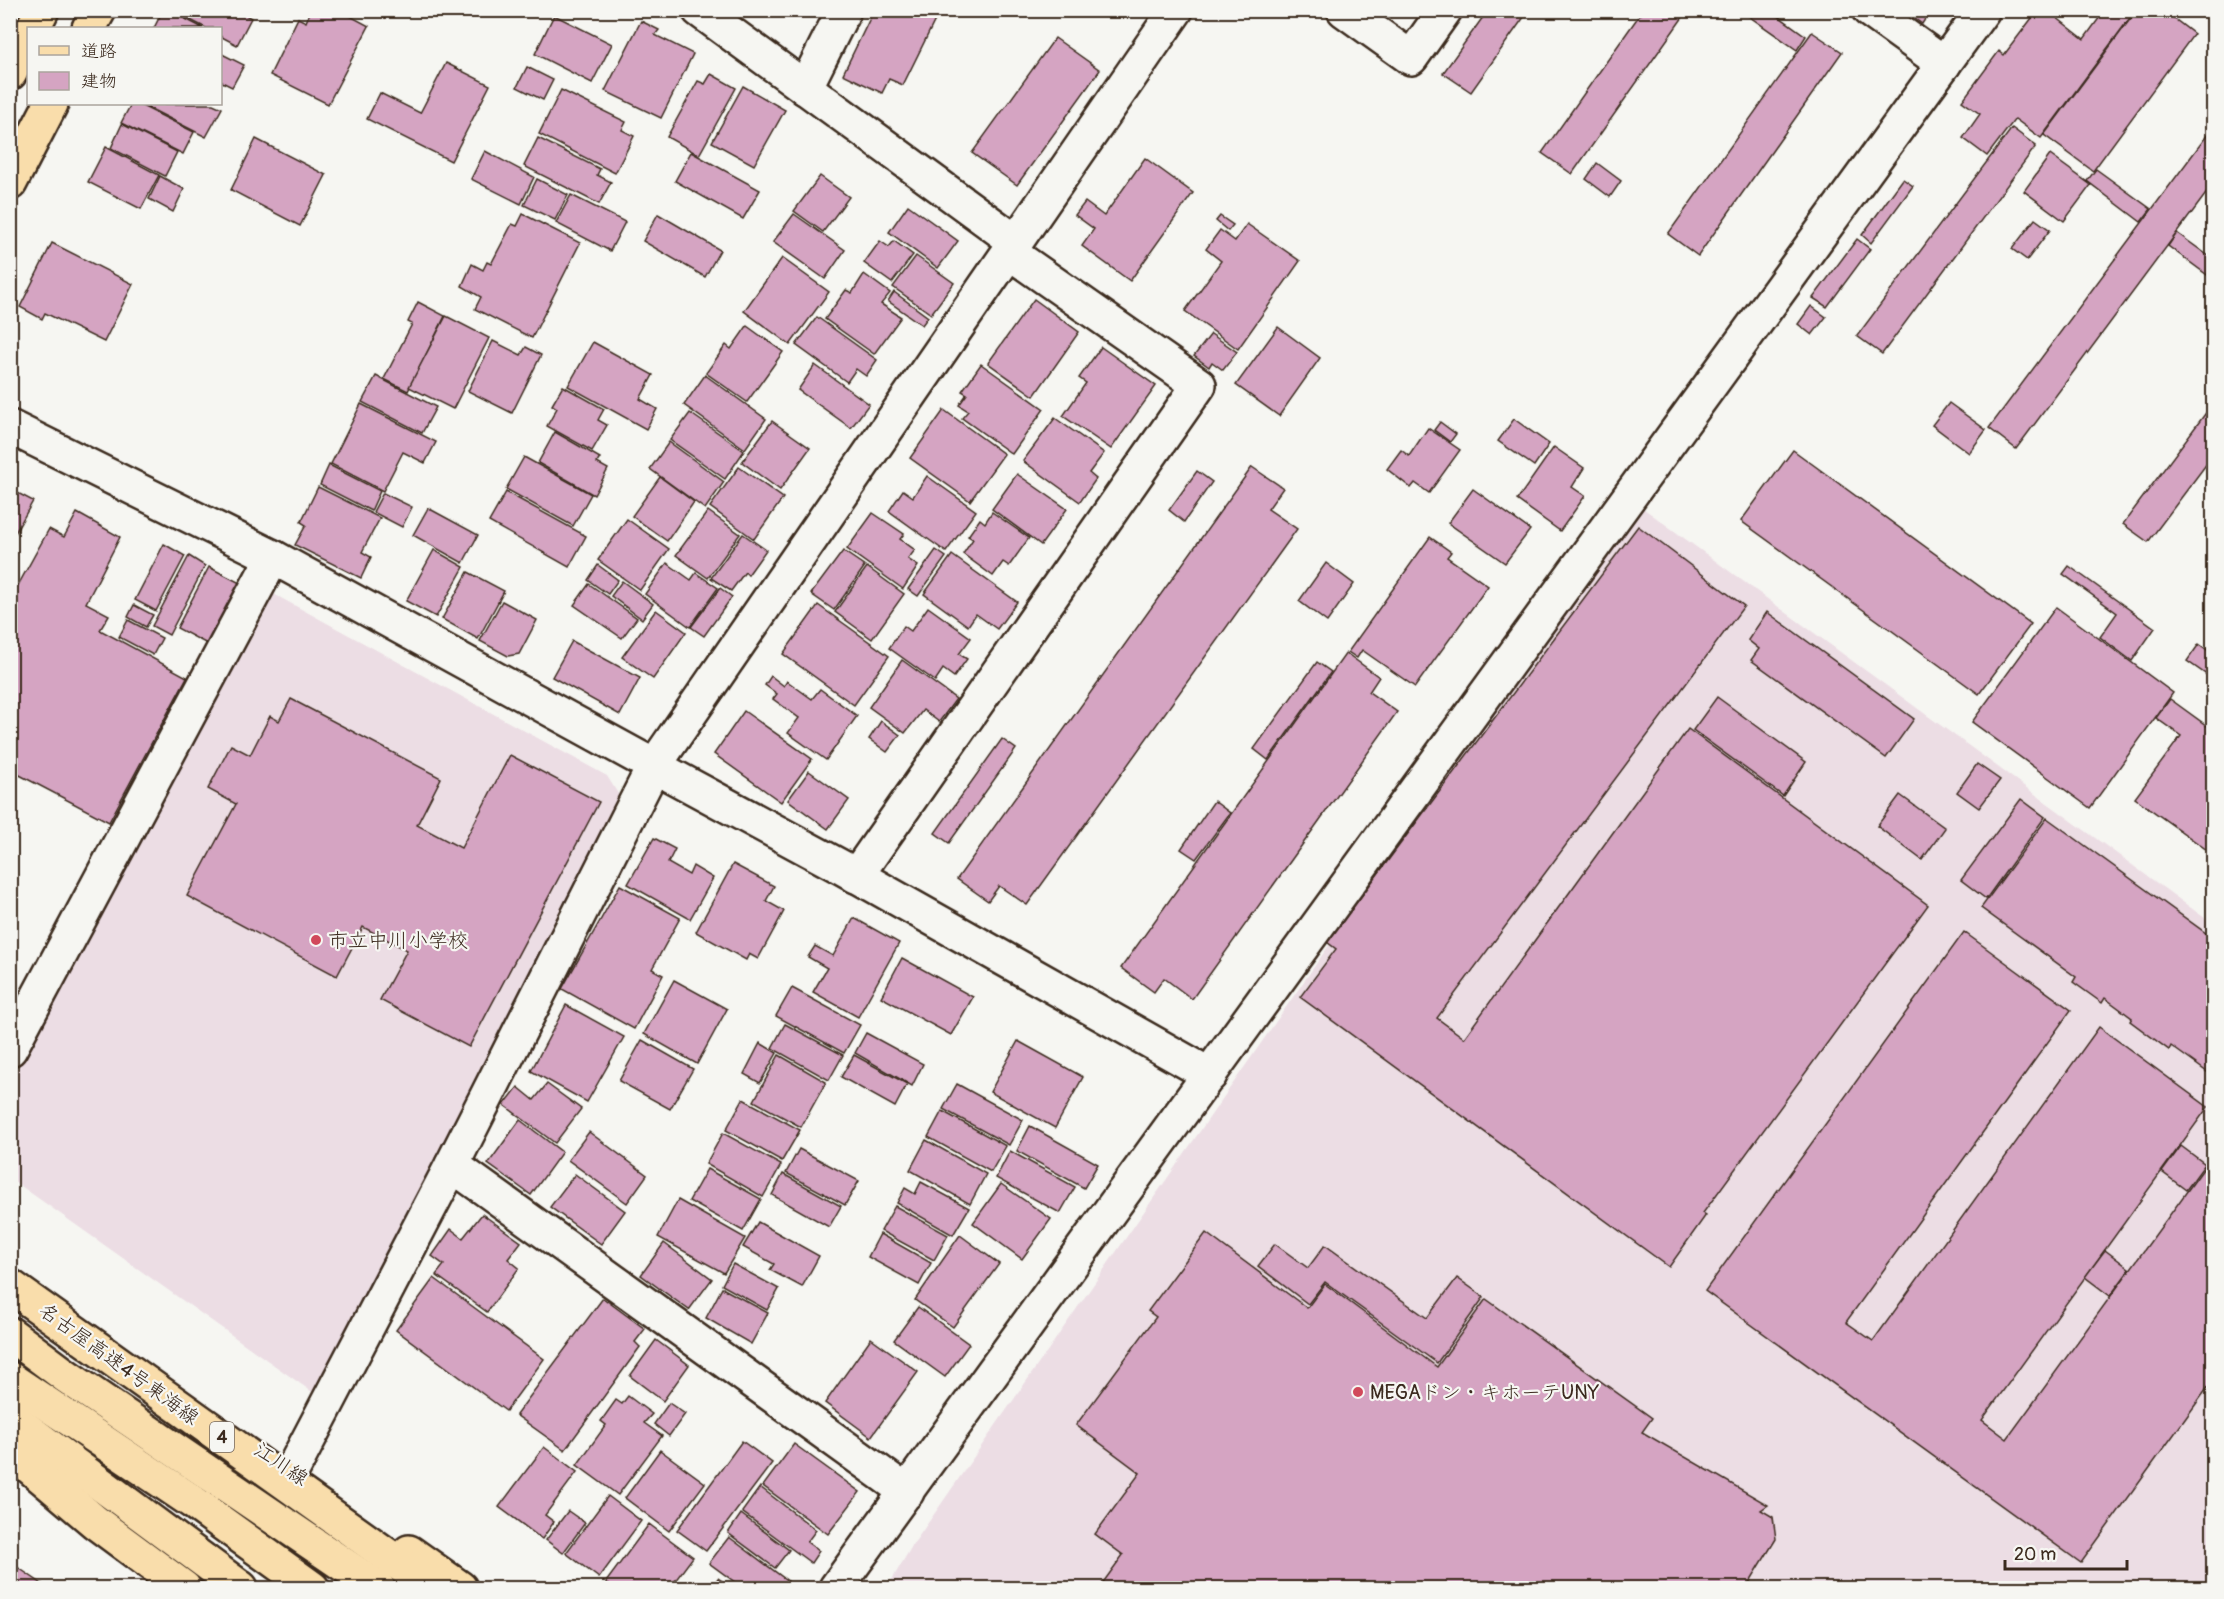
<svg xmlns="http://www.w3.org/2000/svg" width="2224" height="1599" font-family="Pangolin,'Klee One',sans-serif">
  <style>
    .built { fill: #ecdde4 }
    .building { fill: #d5a4c2; stroke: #3b2a1e; stroke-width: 1.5 }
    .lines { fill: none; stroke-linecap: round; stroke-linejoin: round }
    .minor-casing { stroke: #3b2a1e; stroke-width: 38 }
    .major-casing { stroke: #3b2a1e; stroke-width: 38 }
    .highway-casing { stroke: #3b2a1e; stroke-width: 38 }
    .minor { stroke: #f6f6f2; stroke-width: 33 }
    .major { stroke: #f9ddab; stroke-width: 33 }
    .highway { stroke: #f9ddab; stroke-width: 33 }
    .poi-dot { fill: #d1495b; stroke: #f6f6f2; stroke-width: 2 }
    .labels { text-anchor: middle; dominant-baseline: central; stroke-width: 4.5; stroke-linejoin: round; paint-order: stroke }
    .shield { fill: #f6f6f2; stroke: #73675e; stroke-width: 1.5 }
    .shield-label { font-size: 18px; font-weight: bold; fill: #3b2a1e }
    .poi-label { font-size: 20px; fill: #3b2a1e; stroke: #f6f6f2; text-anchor: start }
    .street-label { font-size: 20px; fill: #3b2a1e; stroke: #f6f6f2 }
  </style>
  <rect width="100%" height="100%" fill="#f6f6f2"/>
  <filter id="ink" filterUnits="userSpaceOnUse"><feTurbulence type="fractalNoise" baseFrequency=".0167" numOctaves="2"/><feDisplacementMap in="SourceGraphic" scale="12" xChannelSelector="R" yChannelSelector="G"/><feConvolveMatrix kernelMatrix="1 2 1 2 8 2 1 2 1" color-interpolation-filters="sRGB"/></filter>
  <g filter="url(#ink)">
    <g class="built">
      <path d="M1636 503 2213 924V1588H887L912 1546Z"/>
      <path d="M270 592 607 776 620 797 315 1394 11 1179V1082Z"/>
    </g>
    <g class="building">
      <path d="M163 10H168L203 28H154Z"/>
      <path d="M171 10H237L251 18 237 45 220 36V28H206Z"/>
      <path d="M311 10H339L369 26 328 104 270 75 298 18 306 22Z"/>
      <path d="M783 10H798L795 17Z"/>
      <path d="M874 10H940L903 85 889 79 882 93 843 74Z"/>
      <path d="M1488 10H1529L1471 92 1443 73Z"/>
      <path d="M1643 10H1688L1572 174 1542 153Z"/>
      <path d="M1740 10H1770L1806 36 1797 50Z"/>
      <path d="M1903 10H1931L1922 24Z"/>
      <path d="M2038 10H2047L2084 39 2105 10 2135 11 2041 138 2015 119 1987 156 1963 138 1980 114 1962 101 1999 51 2004 55Z"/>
      <path d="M2137 10H2163L2194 34 2093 171 2044 135Z"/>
      <path d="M554 15 612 44 592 83 535 54Z"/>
      <path d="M641 21 659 30 655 35 693 54 661 118 605 91Z"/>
      <path d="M1812 32 1842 52 1698 256 1668 234Z"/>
      <path d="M1055 38 1100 70 1017 185 972 153Z"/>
      <path d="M220 53 244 65 232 87 220 81Z"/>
      <path d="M446 63 490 85 451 161 367 119 380 93 420 113Z"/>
      <path d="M527 67 553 80 543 100 517 87Z"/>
      <path d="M711 74 736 88 699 155 667 137 698 81 705 84Z"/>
      <path d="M743 86 785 110 754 165 712 142Z"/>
      <path d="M561 90 626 122 622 130 634 136 615 173 539 134Z"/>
      <path d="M131 104H138L194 132 183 154 121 123Z"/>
      <path d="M141 104H213L222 108 206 137Z"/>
      <path d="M122 124 177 152 165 176 111 148Z"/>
      <path d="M2214 126V183L2016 449 1989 428Z"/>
      <path d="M2012 128 2036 146 1882 354 1857 336Z"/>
      <path d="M538 138 600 169 597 175 611 182 599 204 524 166Z"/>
      <path d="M256 139 326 175 300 226 231 190Z"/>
      <path d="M106 147 159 175 141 209 88 182Z"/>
      <path d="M485 151 534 177 521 204 471 179Z"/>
      <path d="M691 152 760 190 743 219 675 181Z"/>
      <path d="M2050 155 2091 185 2064 221 2024 191Z"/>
      <path d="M1145 158 1193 193 1130 281 1082 246 1094 229 1075 215 1085 202 1104 216Z"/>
      <path d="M1597 163 1621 181 1610 197 1586 179Z"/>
      <path d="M2096 169 2151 209 2141 222 2087 181Z"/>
      <path d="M160 176 184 189 173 212 149 199Z"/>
      <path d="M820 176 849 197 823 232 794 211Z"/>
      <path d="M537 179 568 195 555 220 524 205Z"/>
      <path d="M1903 179 1913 186 1871 243 1862 235Z"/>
      <path d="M571 195 625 222 610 251 556 223Z"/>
      <path d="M908 205 958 241 938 268 889 232Z"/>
      <path d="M523 214 580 243 532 338 475 309 481 297 462 286 472 264 483 270 487 262 491 264 512 224 517 226Z"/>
      <path d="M658 214 720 250 705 277 643 241Z"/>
      <path d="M794 214 845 250 825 279 773 242Z"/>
      <path d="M1220 216 1233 225 1228 231 1216 221Z"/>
      <path d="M2035 219 2050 230 2027 260 2012 249Z"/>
      <path d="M1247 224 1300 261 1238 349 1185 311 1221 261 1206 249 1220 230 1235 241Z"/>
      <path d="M2177 233 2214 260V280L2168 246Z"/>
      <path d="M1857 239 1870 249 1827 307 1813 298Z"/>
      <path d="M880 241 889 247 894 241 913 255 892 283 864 263Z"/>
      <path d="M52 243 133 284 104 342 45 313 42 319 20 307Z"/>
      <path d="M916 256 954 283 931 314 893 287Z"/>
      <path d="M782 258 829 292 790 345 744 311Z"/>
      <path d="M864 274 890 293 881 304 901 317 874 354 825 319 846 290 852 293Z"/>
      <path d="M894 292 928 317 922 325 888 301Z"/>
      <path d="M1034 299 1079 332 1034 396 988 363Z"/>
      <path d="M418 302 445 316 408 391 384 379 412 324 408 322Z"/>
      <path d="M1811 306 1826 317 1812 335 1798 324Z"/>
      <path d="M446 316 489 338 453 409 409 387Z"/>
      <path d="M817 317 877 360 866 376 856 369 847 382 796 345Z"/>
      <path d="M747 326 783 352 747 402 706 373 726 345 731 349Z"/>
      <path d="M1278 327 1320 358 1279 416 1236 385Z"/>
      <path d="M1211 334 1237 352 1223 370 1212 362 1209 367 1194 356Z"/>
      <path d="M493 341 521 355 526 347 541 355 512 413 468 391Z"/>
      <path d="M593 342 653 375 640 399 657 409 646 429 568 386Z"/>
      <path d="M1101 347 1156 386 1111 449 1063 416 1086 383 1079 378Z"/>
      <path d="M981 364 1044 409 1012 454 962 418 968 411 959 405 967 394 962 391Z"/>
      <path d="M815 365 869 404 851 428 798 390Z"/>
      <path d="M705 375 766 419 745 449 684 405Z"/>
      <path d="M376 376 436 407 422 433 362 402Z"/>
      <path d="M563 386 604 409 598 420 607 425 592 451 547 426 557 408 552 405Z"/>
      <path d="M2214 402V454L2148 542 2123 524Z"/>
      <path d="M1949 403 1986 430 1969 453 1932 425Z"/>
      <path d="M361 404 436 442 425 463 403 452 383 491 331 464Z"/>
      <path d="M944 410 1004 454 970 501 910 458Z"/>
      <path d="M690 413 744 451 725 479 670 440Z"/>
      <path d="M1055 418 1104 453 1089 473 1096 479 1080 502 1023 461Z"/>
      <path d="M1514 419 1549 444 1534 466 1498 441Z"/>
      <path d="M772 421 810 448 780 490 742 462Z"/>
      <path d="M1440 422 1456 434 1450 442 1434 430Z"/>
      <path d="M1428 428 1460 450 1429 493 1415 483 1411 488 1387 469 1401 450 1409 456Z"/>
      <path d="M555 432 600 458 597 463 608 469 594 495 538 463Z"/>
      <path d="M669 442 724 482 705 509 650 469Z"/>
      <path d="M1554 447 1584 468 1572 487 1585 496 1560 531 1517 500Z"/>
      <path d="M1793 450 2031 624 1979 694 1741 521Z"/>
      <path d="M524 457 591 494 573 526 506 489Z"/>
      <path d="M329 465 380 491 371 511 320 485Z"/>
      <path d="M739 467 783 498 754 539 710 507Z"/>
      <path d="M1252 467 1283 488 1268 509 1297 529 1027 905 999 886 988 901 957 879Z"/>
      <path d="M1197 471 1212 482 1184 522 1169 510Z"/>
      <path d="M1017 474 1067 509 1041 545 992 509Z"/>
      <path d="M927 476 976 511 946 552 889 511 903 490 913 497Z"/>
      <path d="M660 477 694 502 667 541 632 516Z"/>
      <path d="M318 487 380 518 362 552 371 557 361 578 295 545 306 525 301 522Z"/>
      <path d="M10 489 33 501 10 542Z"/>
      <path d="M1473 489 1530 530 1505 563 1448 523Z"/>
      <path d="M506 492 586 536 569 567 489 522Z"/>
      <path d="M383 493 412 507 402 527 373 512Z"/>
      <path d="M428 508 478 535 463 563 413 535Z"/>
      <path d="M708 511 740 534 708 578 676 555Z"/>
      <path d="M992 512 1029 538 1009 566 1003 562 993 576 963 554 973 539 968 536 980 519 985 523Z"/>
      <path d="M77 513 120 537 86 603 109 615 100 630 187 677 109 822 10 770V600L49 529 64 537Z"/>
      <path d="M873 513 904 534 900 539 915 550 908 559 918 566 903 589 847 549Z"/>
      <path d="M627 519 669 549 640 590 598 560Z"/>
      <path d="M1638 526 1744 606 1437 1018 1464 1038 1688 729 1928 905 1703 1213 1706 1215 1669 1267 1300 997 1336 949 1327 942Z"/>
      <path d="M743 534 766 550 748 575 745 572 731 591 711 578Z"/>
      <path d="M1430 537 1451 552 1447 557 1488 586 1415 687 1362 650 1357 658 1348 652Z"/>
      <path d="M164 544 185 556 156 611 135 600Z"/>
      <path d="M434 550 464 567 436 617 406 601Z"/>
      <path d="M936 550 946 557 918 596 908 589Z"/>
      <path d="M843 551 865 566 834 610 811 594Z"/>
      <path d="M952 555 1017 602 997 629 976 614 968 626 924 594Z"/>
      <path d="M189 556 205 566 169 635 152 626Z"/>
      <path d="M667 563 691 580 696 573 718 588 690 627 645 594Z"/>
      <path d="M1326 563 1354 584 1327 622 1299 601Z"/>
      <path d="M598 565 618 580 608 594 588 580Z"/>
      <path d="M2069 566 2155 628 2132 661 2100 637 2117 613 2063 574Z"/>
      <path d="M209 567 242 584 209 645 177 628Z"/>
      <path d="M867 567 904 594 872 639 835 612Z"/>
      <path d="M468 572 504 591 478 639 442 619Z"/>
      <path d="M622 581 653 604 642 619 611 596Z"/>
      <path d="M589 584 637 618 622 638 574 605Z"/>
      <path d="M720 588 732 597 704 636 691 627Z"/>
      <path d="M502 601 537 620 519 654 508 656 480 641Z"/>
      <path d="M134 605 153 615 146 627 128 617Z"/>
      <path d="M818 605 889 656 854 705 783 654Z"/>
      <path d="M928 607 971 638 959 654 967 659 954 677 943 669 935 681 889 648 904 626 911 631Z"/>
      <path d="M2056 607 2173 693 2090 808 1972 722Z"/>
      <path d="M656 610 686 632 653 679 622 657Z"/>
      <path d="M1767 612 1914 719 1886 758 1751 660 1759 649 1748 640Z"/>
      <path d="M128 620 162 638 153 655 119 637Z"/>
      <path d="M572 641 640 678 620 715 552 677Z"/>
      <path d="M2199 644 2214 655V680L2187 661Z"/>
      <path d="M1346 653 1379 677 1369 692 1397 712 1192 999 1164 978 1154 992 1121 968Z"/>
      <path d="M902 660 956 699 939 722 923 710 905 733 869 707Z"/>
      <path d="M1317 662 1331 672 1268 760 1254 749Z"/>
      <path d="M771 676 784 686 787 681 812 699 820 689 857 716 826 760 788 733 799 718 773 699 777 694 765 685Z"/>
      <path d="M1717 697 1806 762 1783 796 1693 730Z"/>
      <path d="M291 699 441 778 417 825 461 848 510 755 599 802 469 1047 380 1000 407 950 363 927 337 976 187 896 236 804 208 789 231 745 250 755 270 716 279 721Z"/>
      <path d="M2170 699 2214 731V855L2135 798 2181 736 2156 718Z"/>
      <path d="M744 711 812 759 781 802 714 754Z"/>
      <path d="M881 721 900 735 887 752 869 739Z"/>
      <path d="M1002 739 1016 749 949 843 935 833Z"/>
      <path d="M1977 764 2000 780 1979 808 1957 792Z"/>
      <path d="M809 771 849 800 828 829 788 800Z"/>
      <path d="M1900 795 1945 828 1922 860 1877 826Z"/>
      <path d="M2021 799 2045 817 1986 899 1961 880Z"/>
      <path d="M1214 801 1230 813 1196 859 1181 849Z"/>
      <path d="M2047 818 2214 939V1077L2171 1046 2169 1050 2130 1021 2132 1018 2105 998 2102 1003 2073 982 2076 977 1981 908Z"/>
      <path d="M654 838 675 849 668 863 689 875 693 866 713 878 690 919 628 884Z"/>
      <path d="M733 864 774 886 766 901 784 911 758 959 749 954 746 960 696 932Z"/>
      <path d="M620 885 680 918 652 969 663 975 634 1029 562 989Z"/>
      <path d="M854 918 899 943 858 1017 813 992 827 968 808 957 815 946 833 956Z"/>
      <path d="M1964 932 2071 1010 1846 1322 1873 1341 2099 1027 2208 1107 1982 1420 2007 1439 2214 1154V1379L2081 1563 1705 1291Z"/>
      <path d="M902 958 973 997 951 1035 881 997Z"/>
      <path d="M674 980 727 1009 697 1064 644 1034Z"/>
      <path d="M792 988 860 1025 844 1053 776 1016Z"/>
      <path d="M566 1005 624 1037 587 1102 531 1071Z"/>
      <path d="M785 1024 843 1055 829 1080 772 1048Z"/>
      <path d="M866 1033 923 1064 912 1086 855 1053Z"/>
      <path d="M642 1040 693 1069 670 1109 619 1081Z"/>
      <path d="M1018 1041 1083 1077 1055 1128 990 1092Z"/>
      <path d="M760 1043 777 1053 760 1083 744 1074Z"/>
      <path d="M779 1055 826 1082 801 1127 754 1101Z"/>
      <path d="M854 1055 907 1084 895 1107 841 1077Z"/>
      <path d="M547 1084 581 1109 555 1143 504 1105 518 1087 534 1100Z"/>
      <path d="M957 1084 1023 1120 1009 1145 943 1109Z"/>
      <path d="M743 1099 800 1130 782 1161 726 1130Z"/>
      <path d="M942 1111 1006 1146 991 1172 928 1137Z"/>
      <path d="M520 1120 562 1152 531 1195 488 1164Z"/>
      <path d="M1030 1126 1098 1164 1084 1188 1017 1151Z"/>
      <path d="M589 1132 647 1175 627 1203 568 1160Z"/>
      <path d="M723 1133 781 1165 763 1197 706 1164Z"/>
      <path d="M926 1140 986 1174 970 1204 910 1170Z"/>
      <path d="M2181 1146 2205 1164 2186 1190 2162 1172Z"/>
      <path d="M799 1149 859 1181 845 1205 786 1173Z"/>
      <path d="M1010 1151 1075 1187 1060 1213 996 1178Z"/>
      <path d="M707 1169 761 1199 743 1231 689 1201Z"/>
      <path d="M575 1174 625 1211 601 1244 550 1207Z"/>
      <path d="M783 1174 841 1206 829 1227 772 1195Z"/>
      <path d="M921 1182 969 1208 953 1235 897 1203 905 1188 915 1194Z"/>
      <path d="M1001 1184 1051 1219 1022 1259 973 1223Z"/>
      <path d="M678 1200 745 1238 724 1273 658 1237Z"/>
      <path d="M895 1206 948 1235 934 1260 881 1231Z"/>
      <path d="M482 1214 521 1242 508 1259 519 1268 487 1312 436 1275 444 1265 432 1256 451 1229 463 1238Z"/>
      <path d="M758 1222 819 1256 802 1287 770 1270 774 1264 743 1247Z"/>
      <path d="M1206 1233 1307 1308 1325 1284 1437 1367 1486 1299 1652 1418 1642 1432 1768 1505 1761 1510 1773 1517 1776 1539 1746 1588H1099L1123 1555 1095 1534 1140 1473 1076 1425 1156 1317 1148 1311Z"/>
      <path d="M880 1234 931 1263 919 1285 868 1257Z"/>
      <path d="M960 1235 999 1264 953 1327 915 1300Z"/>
      <path d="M664 1243 712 1279 689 1310 641 1275Z"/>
      <path d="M1275 1244 1308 1268 1325 1245 1427 1318 1457 1278 1484 1297 1437 1363 1325 1282 1308 1304 1258 1266Z"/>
      <path d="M2105 1250 2130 1269 2110 1296 2085 1277Z"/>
      <path d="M733 1264 779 1289 767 1310 722 1285Z"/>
      <path d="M434 1278 544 1359 506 1411 396 1330Z"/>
      <path d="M722 1288 768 1313 751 1344 706 1318Z"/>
      <path d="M603 1298 645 1329 635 1342 640 1347 565 1450 516 1415Z"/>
      <path d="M918 1307 969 1344 945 1377 894 1340Z"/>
      <path d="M871 1338 918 1372 871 1437 825 1403Z"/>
      <path d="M656 1340 689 1365 663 1401 630 1376Z"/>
      <path d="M628 1396 652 1414 644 1423 662 1436 618 1495 577 1465 606 1425 601 1421 616 1400 622 1404Z"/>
      <path d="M669 1403 685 1414 669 1436 654 1424Z"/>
      <path d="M742 1441 772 1463 706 1551 677 1530Z"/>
      <path d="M794 1444 860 1492 828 1534 763 1486Z"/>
      <path d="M544 1447 577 1472 545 1515 554 1522 542 1539 499 1507Z"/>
      <path d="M660 1450 705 1483 669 1531 625 1498Z"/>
      <path d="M760 1487 816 1530 807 1542 819 1551 811 1563 742 1512Z"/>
      <path d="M608 1496 641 1521 599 1578 566 1553Z"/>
      <path d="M568 1511 585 1523 563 1553 546 1540Z"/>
      <path d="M741 1514 789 1550 775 1568 728 1533Z"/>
      <path d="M649 1524 693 1557 672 1585 677 1588H614L606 1582Z"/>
      <path d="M729 1537 797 1588H743L709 1563Z"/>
      <path d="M10 1562 48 1588H10Z"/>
      <path d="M718 1578 732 1588H711Z"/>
    </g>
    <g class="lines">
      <g class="minor-casing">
        <g id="minor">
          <path d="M699 10 1016 242"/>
          <path d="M1344 10 1411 58 1445 10"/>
          <path d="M1869 10 1944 64"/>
          <path d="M805 88 844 10"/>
          <path d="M10 427 273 557 654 766 843 868 1210 1075"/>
          <path d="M856 876 1199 385 1009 252"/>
          <path d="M10 1049 273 557"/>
          <path d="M452 1165 907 1492"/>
          <path d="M292 1471 452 1165 654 766 1176 10"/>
          <path d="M836 1588 1983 10"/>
        </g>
      </g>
      <g class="major-casing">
        <g id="major">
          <path d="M33 28 42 10"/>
          <path d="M89 28 99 10"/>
          <path d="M10 73 28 38"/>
          <path d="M10 183 51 104"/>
          <path d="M10 1450 95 1522 184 1588"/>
          <path d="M409 1552 460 1588"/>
        </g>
      </g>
      <g class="highway-casing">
        <g id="highway">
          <path d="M10 1286 433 1588"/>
          <path d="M10 1334 66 1376 378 1588"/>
          <path d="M10 1379 193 1502 312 1588"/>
          <path d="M10 1417 241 1588"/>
        </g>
      </g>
      <use href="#minor" class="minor"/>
      <use href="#major" class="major"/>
      <use href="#highway" class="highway"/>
    </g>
  </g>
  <g class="poi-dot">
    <circle cx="316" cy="940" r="6"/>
    <circle cx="1358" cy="1392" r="6"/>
  </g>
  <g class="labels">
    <rect class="shield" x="210" y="1422" width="24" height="30" rx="4.5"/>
    <g class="shield-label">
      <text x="222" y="1437">4</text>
    </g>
    <g class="poi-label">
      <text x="328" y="940">市立中川小学校</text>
      <text x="1370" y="1392">MEGAドン・キホーテUNY</text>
    </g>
    <g class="street-label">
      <text transform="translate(119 1364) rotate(36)">名古屋高速4号東海線</text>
      <text transform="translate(281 1464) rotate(34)">江川線</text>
    </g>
  </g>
  <rect width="2224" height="1599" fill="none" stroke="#f6f6f2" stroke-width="36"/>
  <rect x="18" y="18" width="2188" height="1563" fill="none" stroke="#3b2a1e" stroke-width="2" filter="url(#ink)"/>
  <rect x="27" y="27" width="195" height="78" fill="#f6f6f2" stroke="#aba49d" stroke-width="1.5"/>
  <rect x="39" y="46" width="30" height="9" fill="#f9ddab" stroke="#aba49d" stroke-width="1.5"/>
  <text x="81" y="57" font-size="18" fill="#3b2a1e">道路</text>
  <rect x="39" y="72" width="30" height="18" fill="#d5a4c2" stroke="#aba49d" stroke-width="1.5"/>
  <text x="81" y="87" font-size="18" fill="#3b2a1e">建物</text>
  <path d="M2005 1560v9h122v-9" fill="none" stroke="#3b2a1e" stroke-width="3"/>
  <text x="2014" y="1560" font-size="18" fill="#3b2a1e" stroke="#f6f6f2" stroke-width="4.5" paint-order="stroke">20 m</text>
</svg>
